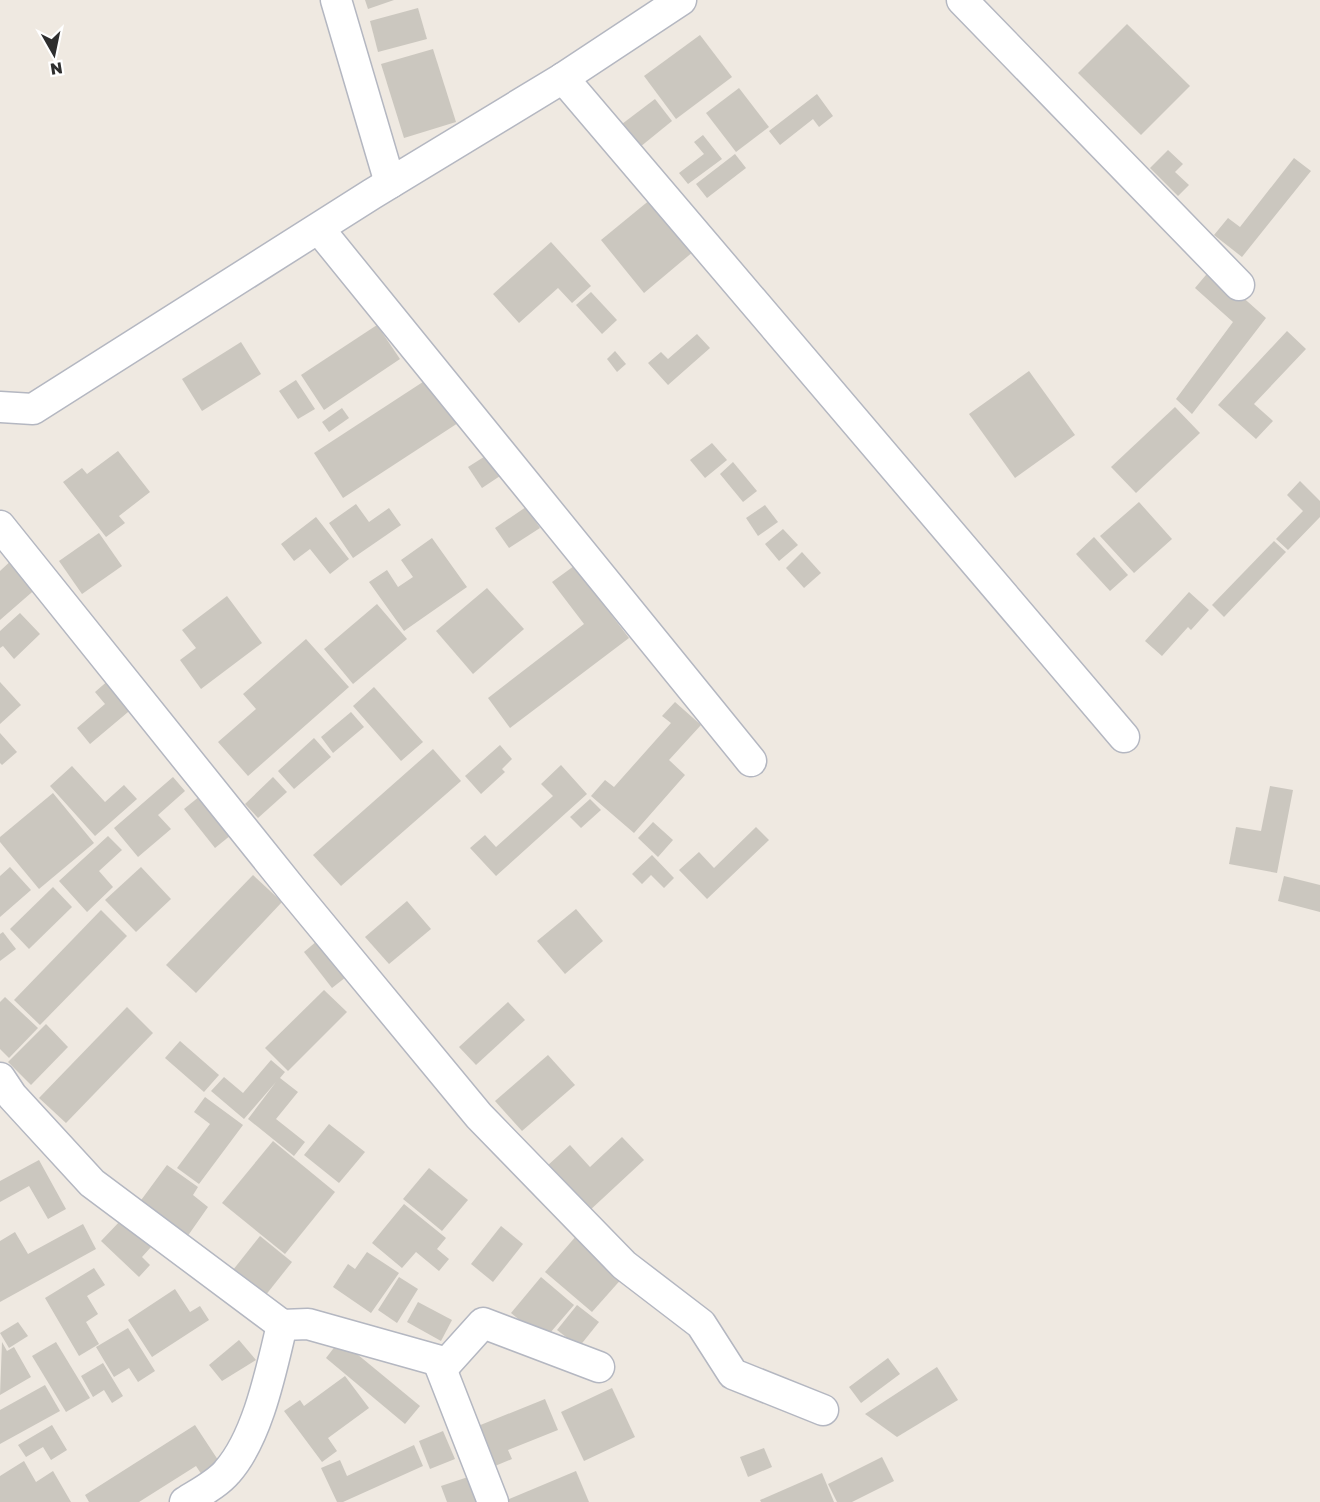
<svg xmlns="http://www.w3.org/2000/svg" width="1320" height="1502" font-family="'Golos Text',sans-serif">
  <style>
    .building { fill: #cbc7bf }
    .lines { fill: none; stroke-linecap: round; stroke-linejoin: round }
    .street-casing { stroke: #b4b7c1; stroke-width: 33 }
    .street { stroke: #fff; stroke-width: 30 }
  </style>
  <rect width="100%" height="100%" fill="#efe9e1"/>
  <g class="building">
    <path d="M365 0H394L368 9Z"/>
    <path d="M418 8 427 39 378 52 370 21Z"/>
    <path d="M1127 24 1190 86 1141 135 1078 73Z"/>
    <path d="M700 35 732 77 676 119 644 76Z"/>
    <path d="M433 49 456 122 404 138 381 64Z"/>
    <path d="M739 88 769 127 736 152 706 113Z"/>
    <path d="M817 94 833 116 819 127 813 119 780 145 769 131Z"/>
    <path d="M655 99 672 121 640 147 622 124Z"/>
    <path d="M703 135 722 159 688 184 679 173 704 154 694 142Z"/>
    <path d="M1168 150 1183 164 1175 172 1189 185 1178 196 1150 168Z"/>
    <path d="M735 154 746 168 707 198 696 184Z"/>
    <path d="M1294 158 1311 171 1242 257 1214 235 1228 218 1240 227Z"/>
    <path d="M651 199 694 251 644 293 601 240Z"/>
    <path d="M551 242 591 286 572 303 558 288 519 323 493 294Z"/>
    <path d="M1211 269 1266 318 1192 414 1176 399 1233 322 1195 288Z"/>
    <path d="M591 292 617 320 602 334 576 305Z"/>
    <path d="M377 325 400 359 324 410 301 375Z"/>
    <path d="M1287 331 1306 349 1254 404 1273 421 1256 439 1218 405Z"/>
    <path d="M697 334 710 348 668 385 648 363 661 352 668 359Z"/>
    <path d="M241 342 261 374 202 411 182 379Z"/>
    <path d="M615 351 626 364 617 372 607 359Z"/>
    <path d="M1029 371 1075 435 1015 478 969 414Z"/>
    <path d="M429 378 458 423 343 498 314 453Z"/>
    <path d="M296 380 315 409 298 419 279 391Z"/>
    <path d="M1175 407 1200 433 1136 493 1111 467Z"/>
    <path d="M342 408 349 418 329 432 322 422Z"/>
    <path d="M712 443 727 460 705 478 690 460Z"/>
    <path d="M118 451 150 492 119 516 125 523 106 537 63 482 82 468 87 474Z"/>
    <path d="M487 455 500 476 482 488 468 467Z"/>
    <path d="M733 462 757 491 743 502 720 474Z"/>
    <path d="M1300 481 1320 501V517L1288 550 1276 539 1303 511 1287 495Z"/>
    <path d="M1139 502 1172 539 1134 573 1100 536Z"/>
    <path d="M356 504 369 522 389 508 401 525 353 558 329 523Z"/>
    <path d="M765 505 778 522 758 536 746 518Z"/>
    <path d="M526 507 540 528 509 548 495 528Z"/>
    <path d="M316 517 349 559 330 574 310 549 294 561 281 544Z"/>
    <path d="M783 529 798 545 779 561 765 544Z"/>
    <path d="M99 533 122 566 82 594 59 561Z"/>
    <path d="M1094 537 1128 575 1110 591 1076 554Z"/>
    <path d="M432 538 467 587 404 631 369 582 387 570 398 587 413 577 401 560Z"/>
    <path d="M1274 541 1286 552 1224 617 1212 605Z"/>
    <path d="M802 552 821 573 804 588 786 568Z"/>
    <path d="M14 558 39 586 0 620V571Z"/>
    <path d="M574 566 629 638 510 728 488 698 584 624 552 582Z"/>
    <path d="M487 588 524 629 473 674 436 631Z"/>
    <path d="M1189 592 1209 610 1191 630 1188 627 1162 656 1145 641Z"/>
    <path d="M227 596 262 643 201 689 180 660 196 648 182 630Z"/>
    <path d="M377 604 407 639 353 684 324 649Z"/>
    <path d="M20 613 40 634 14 659 3 646 0 648V631Z"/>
    <path d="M306 639 349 687 248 776 218 742 256 709 243 694Z"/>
    <path d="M110 679 134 707 90 744 77 728 105 704 95 692Z"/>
    <path d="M0 682 21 705 0 724Z"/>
    <path d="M374 687 423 742 401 761 353 706Z"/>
    <path d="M675 702 701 725 669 760 685 775 634 833 591 796 605 780 614 787 671 723 662 716Z"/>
    <path d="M351 712 364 727 333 753 321 737Z"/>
    <path d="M0 733 17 752 2 765 0 763Z"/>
    <path d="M314 738 331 757 294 789 278 771Z"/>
    <path d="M500 745 512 759 502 769 505 772 481 794 465 776Z"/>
    <path d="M433 749 461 781 341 886 313 855Z"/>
    <path d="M561 765 587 794 496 876 470 848 485 835 496 847 553 796 541 784Z"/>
    <path d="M72 766 105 802 124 785 137 799 95 836 50 786Z"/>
    <path d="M173 777 185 791 158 815 171 829 138 857 114 828Z"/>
    <path d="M273 777 287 792 258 818 245 804Z"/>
    <path d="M1270 786 1293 790 1277 873 1229 864 1236 827 1261 831Z"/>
    <path d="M53 793 94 843 39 889 0 842V837Z"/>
    <path d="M200 796 231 835 215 848 184 809Z"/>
    <path d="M590 799 601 810 581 828 570 817Z"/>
    <path d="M653 822 673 840 658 857 638 838Z"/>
    <path d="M756 827 769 840 707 899 679 870 699 852 714 868Z"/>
    <path d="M108 836 122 850 99 871 113 887 87 912 59 881Z"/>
    <path d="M652 855 674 878 664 888 651 875 642 884 632 874Z"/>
    <path d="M10 867 31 890 0 917V876Z"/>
    <path d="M141 867 171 899 136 932 105 900Z"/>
    <path d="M253 875 282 902 196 993 166 965Z"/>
    <path d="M1284 876 1320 885V912L1278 901Z"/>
    <path d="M53 887 72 907 29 949 10 929Z"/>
    <path d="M407 901 431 929 389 964 365 937Z"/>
    <path d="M576 909 603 941 565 974 537 941Z"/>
    <path d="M101 910 127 936 40 1025 14 1000Z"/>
    <path d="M3 932 16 949 0 961V934Z"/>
    <path d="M317 941 346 977 332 988 304 952Z"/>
    <path d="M324 990 347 1012 288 1071 265 1048Z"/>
    <path d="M5 997 38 1028 9 1058 0 1049V1002Z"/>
    <path d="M508 1002 525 1020 476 1065 459 1047Z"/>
    <path d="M127 1007 153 1033 66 1123 39 1098Z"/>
    <path d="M46 1024 68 1047 31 1085 8 1062Z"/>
    <path d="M180 1041 219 1075 204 1092 165 1058Z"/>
    <path d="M548 1055 575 1085 522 1131 495 1101Z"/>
    <path d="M271 1060 285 1072 280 1078 298 1092 276 1119 305 1142 294 1156 248 1119 276 1082 244 1119 211 1091 224 1077 243 1093Z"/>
    <path d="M205 1097 243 1125 199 1184 177 1168 210 1124 194 1112Z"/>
    <path d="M329 1124 365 1152 339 1183 304 1155Z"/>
    <path d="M622 1137 644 1160 588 1212 546 1167 570 1145 590 1167Z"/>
    <path d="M273 1141 335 1192 285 1254 222 1203Z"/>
    <path d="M39 1160 66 1209 48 1219 29 1186 0 1202V1181Z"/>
    <path d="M167 1165 198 1187 193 1195 208 1207 187 1237 139 1203Z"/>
    <path d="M429 1168 468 1200 442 1231 403 1199Z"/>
    <path d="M404 1204 446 1238 437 1249 449 1259 439 1271 416 1252 402 1268 372 1243Z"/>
    <path d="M122 1219 151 1247 142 1257 150 1265 139 1277 101 1241Z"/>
    <path d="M83 1224 96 1249 0 1302V1241L15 1232 28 1254Z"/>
    <path d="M501 1226 523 1244 493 1282 471 1264Z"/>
    <path d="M577 1235 624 1276 592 1312 545 1272Z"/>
    <path d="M260 1236 292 1262 265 1296 233 1270Z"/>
    <path d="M367 1252 399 1273 371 1313 333 1287 348 1264 355 1269Z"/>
    <path d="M94 1268 105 1285 87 1296 98 1314 86 1322 99 1344 79 1356 45 1298Z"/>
    <path d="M399 1277 418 1289 397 1323 378 1310Z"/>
    <path d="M541 1277 574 1305 544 1340 511 1313Z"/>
    <path d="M175 1289 190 1312 200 1306 209 1320 152 1357 128 1320Z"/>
    <path d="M418 1302 452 1320 441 1341 407 1322Z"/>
    <path d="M577 1305 599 1322 579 1347 557 1330Z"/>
    <path d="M18 1322 28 1336 9 1348 0 1333Z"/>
    <path d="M128 1328 155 1371 138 1382 129 1368 114 1377 96 1347Z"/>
    <path d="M239 1340 256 1360 222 1381 209 1365Z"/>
    <path d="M340 1340 420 1406 405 1424 326 1358Z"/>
    <path d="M2 1342 7 1351 14 1347 31 1377 0 1395Z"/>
    <path d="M56 1342 90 1398 66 1412 32 1356Z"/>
    <path d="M888 1358 900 1374 861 1403 849 1387Z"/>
    <path d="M103 1363 123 1396 112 1403 104 1390 93 1397 81 1376Z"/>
    <path d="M937 1367 958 1400 897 1437 865 1414Z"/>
    <path d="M345 1376 369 1408 328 1438 337 1451 322 1462 284 1411 300 1400 304 1406Z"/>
    <path d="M45 1385 60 1411 0 1444V1410Z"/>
    <path d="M612 1388 635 1437 584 1461 561 1412Z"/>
    <path d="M545 1399 558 1430 508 1450 512 1459 495 1466 478 1426Z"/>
    <path d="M52 1425 67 1450 51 1460 43 1447 26 1457 18 1445Z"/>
    <path d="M195 1425 220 1463 202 1475 196 1466 139 1502H89L85 1495Z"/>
    <path d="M443 1431 455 1459 430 1469 419 1441Z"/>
    <path d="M414 1445 423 1466 343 1502H337L321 1468 340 1460 347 1476Z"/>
    <path d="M764 1448 772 1467 748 1477 740 1457Z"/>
    <path d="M882 1457 894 1481 852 1502H837L828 1484Z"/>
    <path d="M24 1461 36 1482 53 1471 71 1502H0V1476Z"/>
    <path d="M576 1471 589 1502H502Z"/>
    <path d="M822 1473 834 1502H761L760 1500Z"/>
    <path d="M468 1477 477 1502H447L441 1486Z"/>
  </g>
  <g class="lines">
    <g class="street-casing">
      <g id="street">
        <path d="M336 0 390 183"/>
        <path d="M962 0 1239 285"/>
        <path d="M563 78 1124 737"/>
        <path d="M319 229 751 761"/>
        <path d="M0 407 33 409 372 194 563 78 681 0"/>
        <path d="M0 526 293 891 479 1116 624 1265 701 1324 733 1374 823 1410"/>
        <path d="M0 1078 12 1096 92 1183 282 1325 308 1324 447 1363 483 1323 599 1367"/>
        <path d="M438 1361 493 1502"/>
        <path d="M185 1502C199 1493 217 1484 227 1472 258 1437 271 1371 282 1325"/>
      </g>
    </g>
    <use href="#street" class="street"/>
  </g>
  <g transform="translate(54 54) rotate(171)" stroke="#ffffff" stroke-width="4.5" paint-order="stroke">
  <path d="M0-4.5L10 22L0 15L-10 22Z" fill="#2e2e2e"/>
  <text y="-9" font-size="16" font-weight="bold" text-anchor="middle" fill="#2e2e2e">N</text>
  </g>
</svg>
